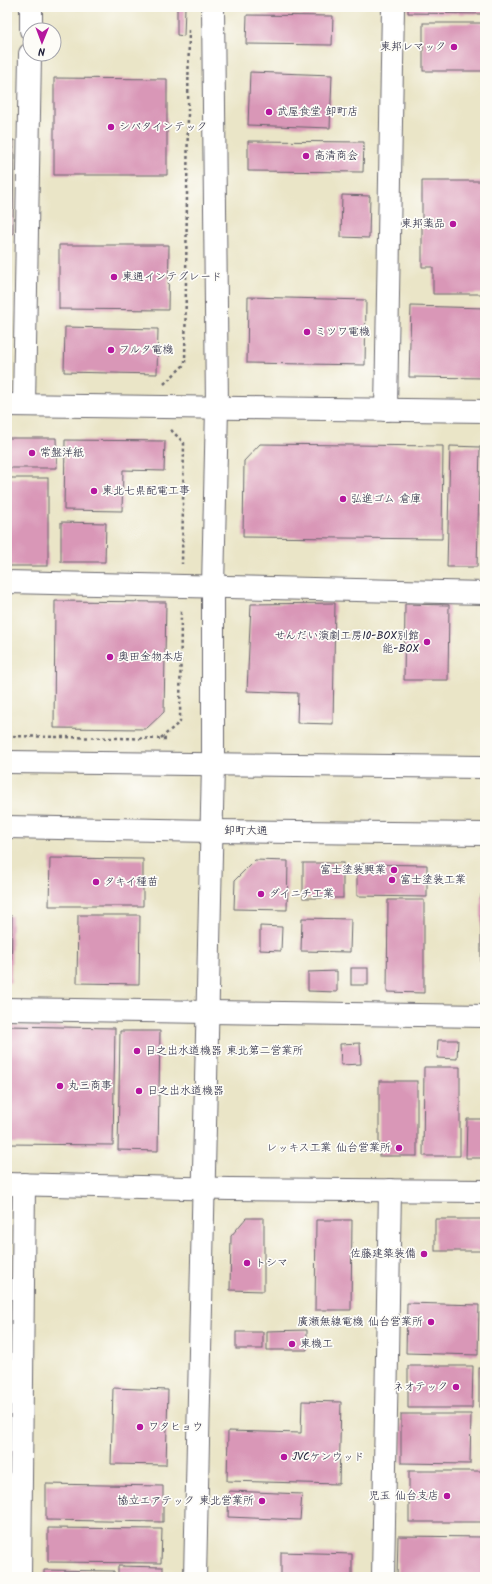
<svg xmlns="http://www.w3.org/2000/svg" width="492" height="1584" font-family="Kalam,'Klee One',sans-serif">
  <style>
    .building { fill: #d997b7 }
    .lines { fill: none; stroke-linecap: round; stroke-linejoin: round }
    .minor-casing { stroke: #68666c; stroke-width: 24 }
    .path { stroke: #68666c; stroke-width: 2.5; stroke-dasharray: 3 3; stroke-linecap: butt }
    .minor { stroke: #fff; stroke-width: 22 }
    .poi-dot { fill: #b5179e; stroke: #fdfcf7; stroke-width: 1.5 }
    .labels { text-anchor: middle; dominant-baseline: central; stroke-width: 3.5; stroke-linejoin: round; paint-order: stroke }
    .poi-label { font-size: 11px; fill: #22223b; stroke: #fdfcf7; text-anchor: start }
    .street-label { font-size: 11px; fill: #22223b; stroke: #fdfcf7 }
  </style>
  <rect width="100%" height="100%" fill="#fdfcf7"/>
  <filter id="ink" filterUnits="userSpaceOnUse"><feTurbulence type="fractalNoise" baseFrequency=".025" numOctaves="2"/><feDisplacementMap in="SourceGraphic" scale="8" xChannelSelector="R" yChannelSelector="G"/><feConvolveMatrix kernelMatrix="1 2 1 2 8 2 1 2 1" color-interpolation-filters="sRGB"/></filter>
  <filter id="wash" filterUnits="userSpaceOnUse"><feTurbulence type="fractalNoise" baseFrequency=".012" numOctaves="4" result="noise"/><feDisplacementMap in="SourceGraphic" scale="16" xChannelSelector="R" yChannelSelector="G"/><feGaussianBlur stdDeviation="0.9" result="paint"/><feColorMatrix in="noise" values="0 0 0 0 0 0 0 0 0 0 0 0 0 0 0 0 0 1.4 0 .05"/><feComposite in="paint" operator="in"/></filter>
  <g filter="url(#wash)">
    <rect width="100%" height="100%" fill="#eae5c7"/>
    <g id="blocks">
      <g class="building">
        <path d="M177 7H185L184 36 177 35Z"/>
        <path d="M408 7H485V14L408 13Z"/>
        <path d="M247 15 333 16 332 45 246 44Z"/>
        <path d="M7 20H9L10 69H7Z"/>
        <rect x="423" y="23" width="62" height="48"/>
        <path d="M250 72 332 75 330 128 248 125Z"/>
        <path d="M54 78 167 79V175H54Z"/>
        <path d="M7 140H14L13 234H7Z"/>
        <path d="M248 141 364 142 363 172 248 171Z"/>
        <path d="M422 181H485V294H433V267H422Z"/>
        <path d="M342 195 370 196 369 238 341 237Z"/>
        <path d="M59 245H169L168 310 59 309Z"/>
        <path d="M248 297 366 300 365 365 247 363Z"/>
        <path d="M411 306 485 308V378L409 377Z"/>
        <path d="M65 327 158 329 157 374 64 372Z"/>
        <path d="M7 438H56L57 468H7Z"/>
        <path d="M65 440 165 441 164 471 123 470 122 511 64 510Z"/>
        <path d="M260 444 443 446 442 539 243 537 244 461Z"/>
        <path d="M450 446 480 447 477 567H447Z"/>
        <rect x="7" y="478" width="41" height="88"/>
        <path d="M61 522 106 523 105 562H61Z"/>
        <path d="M55 601 166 602 164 712 146 729 54 728Z"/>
        <path d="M335 603 333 724 297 723 298 693 247 691 251 604Z"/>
        <path d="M405 604 449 605 448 680H404Z"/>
        <path d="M50 858 143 859V906H49Z"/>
        <path d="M255 860 288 861 287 910 234 909 235 880Z"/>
        <rect x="303" y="863" width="40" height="35"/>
        <path d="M357 864 427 865V897L357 896Z"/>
        <rect x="481" y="895" width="4" height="82"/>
        <path d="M388 900H424V993L387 992Z"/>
        <path d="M78 915H140L139 984 77 983Z"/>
        <path d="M7 916H12L11 983H7Z"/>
        <path d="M302 918 351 919 350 952 301 951Z"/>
        <path d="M260 926 282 927 281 951 260 950Z"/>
        <rect x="351" y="968" width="17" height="17"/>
        <path d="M337 971V992L308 991V972Z"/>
        <path d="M7 1026 115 1028 113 1145 7 1144Z"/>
        <path d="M120 1031H160L158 1151 118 1150Z"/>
        <path d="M438 1040H458L457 1059 437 1058Z"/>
        <path d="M360 1043 361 1064 341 1065 340 1044Z"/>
        <path d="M424 1067H460V1156H423Z"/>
        <rect x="379" y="1081" width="38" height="75"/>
        <path d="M467 1119H485V1158H466Z"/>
        <path d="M246 1218H264V1291L230 1290 231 1236Z"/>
        <rect x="435" y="1219" width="50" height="32"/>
        <path d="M316 1220H352L351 1310H315Z"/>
        <path d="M407 1303 479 1305 478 1355 406 1353Z"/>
        <path d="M307 1330V1350H267V1331Z"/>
        <rect x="236" y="1332" width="27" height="17"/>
        <path d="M408 1366H473L472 1408H408Z"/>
        <rect x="479" y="1368" width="6" height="39"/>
        <rect x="7" y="1383" width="17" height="74"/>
        <path d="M113 1388 168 1390 166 1465 111 1464Z"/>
        <path d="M302 1401 341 1402 339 1484 227 1481 228 1431 301 1433Z"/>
        <path d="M401 1414H471L470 1464 401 1463Z"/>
        <rect x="409" y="1471" width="76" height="51"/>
        <path d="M46 1484 163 1486V1522L46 1520Z"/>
        <path d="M229 1491 302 1494 300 1520 228 1517Z"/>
        <path d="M48 1528 162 1529 161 1563 48 1562Z"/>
        <path d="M398 1536 485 1537V1577H397Z"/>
        <path d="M281 1552 352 1554V1577H281Z"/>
        <path d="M118 1566 163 1567V1577H118Z"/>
        <path d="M44 1570 114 1571V1577H44Z"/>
      </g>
    </g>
  </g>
  <g filter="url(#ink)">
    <use href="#blocks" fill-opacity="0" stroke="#68666c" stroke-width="1"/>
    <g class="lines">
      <g class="minor-casing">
        <g id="minor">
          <path d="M31 30V7"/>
          <path d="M7 405 485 411"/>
          <path d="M24 405 30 54"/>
          <path d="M386 410 393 7"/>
          <path d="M7 582 485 593"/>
          <path d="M7 762 485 767"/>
          <path d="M7 827 211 831 485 834"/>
          <path d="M7 1009 485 1016"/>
          <path d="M7 1184 229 1189 485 1191"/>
          <path d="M20 1577 24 1184"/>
          <path d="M195 1577 213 764V587L217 407 213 7"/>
          <path d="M383 1577 390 1190"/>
        </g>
      </g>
      <g class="path">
        <path d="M164 384 185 364 189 27"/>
        <path d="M171 430 184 443 182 564"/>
        <path d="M7 736 169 739"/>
        <path d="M161 738 180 722 181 609"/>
      </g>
      <use href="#minor" class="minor"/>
    </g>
  </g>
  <g class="poi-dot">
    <circle cx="454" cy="47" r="4"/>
    <circle cx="269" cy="112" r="4"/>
    <circle cx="111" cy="127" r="4"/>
    <circle cx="306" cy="156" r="4"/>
    <circle cx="453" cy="224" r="4"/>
    <circle cx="114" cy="277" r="4"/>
    <circle cx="307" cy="332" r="4"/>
    <circle cx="111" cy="350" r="4"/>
    <circle cx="32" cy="453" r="4"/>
    <circle cx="94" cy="491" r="4"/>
    <circle cx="343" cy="499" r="4"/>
    <circle cx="427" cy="642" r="4"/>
    <circle cx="110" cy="657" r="4"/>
    <circle cx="394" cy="870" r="4"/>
    <circle cx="392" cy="880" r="4"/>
    <circle cx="96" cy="882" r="4"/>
    <circle cx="261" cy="894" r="4"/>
    <circle cx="137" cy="1051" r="4"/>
    <circle cx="60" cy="1086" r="4"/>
    <circle cx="139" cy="1091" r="4"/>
    <circle cx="399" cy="1148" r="4"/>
    <circle cx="424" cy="1254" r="4"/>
    <circle cx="247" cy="1263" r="4"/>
    <circle cx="431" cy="1322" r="4"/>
    <circle cx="292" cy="1344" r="4"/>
    <circle cx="456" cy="1387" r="4"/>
    <circle cx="140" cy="1427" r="4"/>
    <circle cx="284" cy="1457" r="4"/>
    <circle cx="447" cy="1496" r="4"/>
    <circle cx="262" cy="1501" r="4"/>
  </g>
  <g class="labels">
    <g class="poi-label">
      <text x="446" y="47" text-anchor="end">東邦レマック</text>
      <text x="277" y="112">武屋食堂 卸町店</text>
      <text x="119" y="127">シバタインテック</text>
      <text x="314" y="156">高清商会</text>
      <text x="445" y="224" text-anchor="end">東邦薬品</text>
      <text x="122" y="277">東通インテグレード</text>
      <text x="315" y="332">ミツワ電機</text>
      <text x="119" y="350">フルタ電機</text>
      <text x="40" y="453">常盤洋紙</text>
      <text x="102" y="491">東北七県配電工事</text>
      <text x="351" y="499">弘進ゴム 倉庫</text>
      <text x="419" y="636" text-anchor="end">せんだい演劇工房10-BOX別館<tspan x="419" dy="13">能-BOX</tspan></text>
      <text x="118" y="657">奥田金物本店</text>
      <text x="386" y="870" text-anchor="end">富士塗装興業</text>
      <text x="400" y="880">富士塗装工業</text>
      <text x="104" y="882">タキイ種苗</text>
      <text x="269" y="894">ダイニチ工業</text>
      <text x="145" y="1051">日之出水道機器 東北第二営業所</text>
      <text x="68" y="1086">丸三商事</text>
      <text x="147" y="1091">日之出水道機器</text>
      <text x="391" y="1148" text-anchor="end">レッキス工業 仙台営業所</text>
      <text x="416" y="1254" text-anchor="end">佐藤建築装備</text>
      <text x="255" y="1263">トシマ</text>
      <text x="423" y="1322" text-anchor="end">廣瀬無線電機 仙台営業所</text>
      <text x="300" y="1344">東機工</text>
      <text x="448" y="1387" text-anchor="end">ネオテック</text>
      <text x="148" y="1427">ワタヒョウ</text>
      <text x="292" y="1457">JVCケンウッド</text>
      <text x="439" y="1496" text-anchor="end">児玉 仙台支店</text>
      <text x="254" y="1501" text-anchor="end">協立エアテック 東北営業所</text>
    </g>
    <g class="street-label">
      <text x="246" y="831">卸町大通</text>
    </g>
  </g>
  <rect width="492" height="1584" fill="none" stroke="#fdfcf7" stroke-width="24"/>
  <g transform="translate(42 42) rotate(181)"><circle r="19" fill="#fdfcf7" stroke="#a5a5ac"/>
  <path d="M0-3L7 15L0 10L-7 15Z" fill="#b5179e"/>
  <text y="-6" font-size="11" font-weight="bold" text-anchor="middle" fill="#22223b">N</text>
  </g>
</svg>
